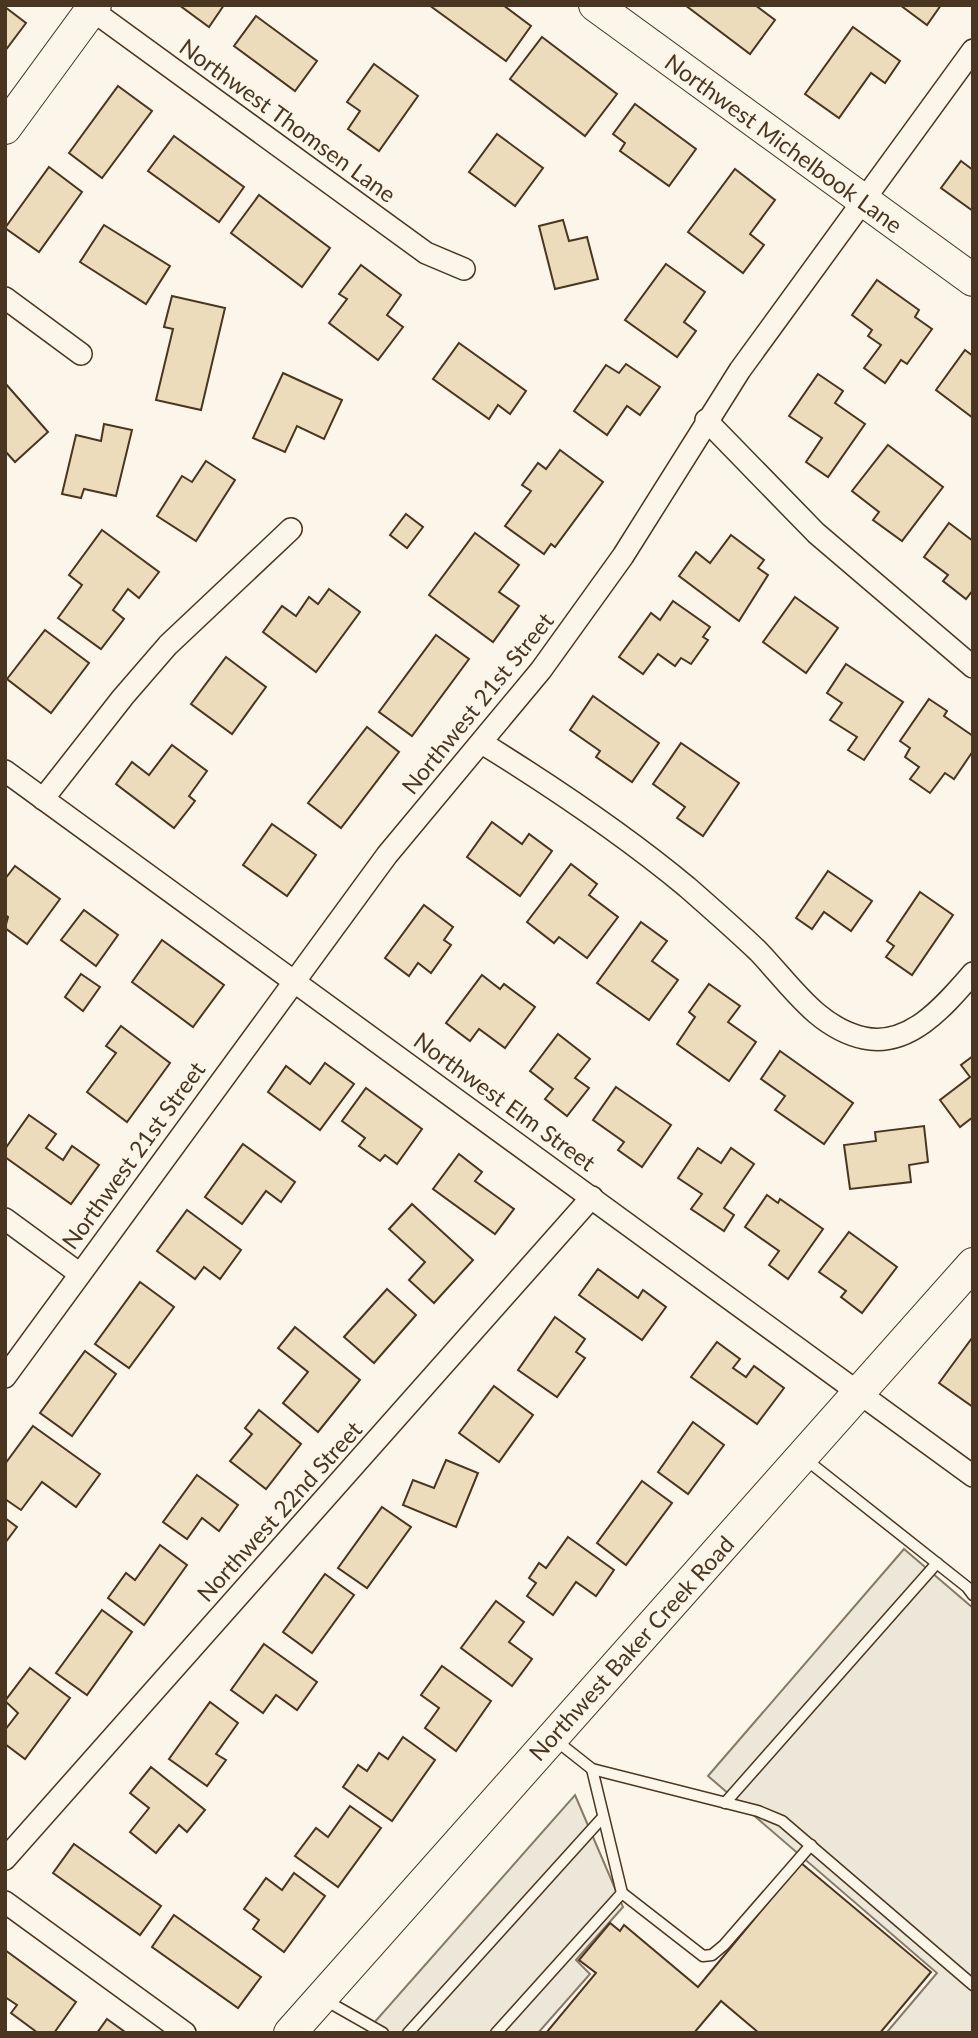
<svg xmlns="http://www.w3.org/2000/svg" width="978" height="2038" font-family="Lato,sans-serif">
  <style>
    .parking { fill: #ede7d9; stroke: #887966; stroke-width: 2 }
    .building { fill: #ecdcbc; stroke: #4a3520; stroke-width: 2 }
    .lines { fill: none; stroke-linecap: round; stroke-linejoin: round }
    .lane-casing { stroke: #4a3520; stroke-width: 13 }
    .street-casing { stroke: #4a3520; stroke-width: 24 }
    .secondary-casing { stroke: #4a3520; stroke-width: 34 }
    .lane { stroke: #fbf6e9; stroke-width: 10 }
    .street { stroke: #fbf6e9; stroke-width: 21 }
    .secondary { stroke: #fbf6e9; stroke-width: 32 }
    .labels { text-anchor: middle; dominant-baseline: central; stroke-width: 5; stroke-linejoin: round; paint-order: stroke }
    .street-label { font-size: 23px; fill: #4a3520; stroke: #fbf6e9 }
  </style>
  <rect width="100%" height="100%" fill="#fbf6e9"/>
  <g class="parking">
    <path d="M904 1549 973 1608V2033L887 2032 937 1973 708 1776Z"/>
    <path d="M575 1795 623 1907 576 1960 590 1974 538 2033H365Z"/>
  </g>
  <g class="building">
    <path d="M179 5H224L209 27Z"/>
    <path d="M429 5H503L531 26 506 61Z"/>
    <path d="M685 5H755L775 20 750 54Z"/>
    <path d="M900 5H941L927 25Z"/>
    <path d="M5 7 26 23 5 51Z"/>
    <path d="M256 16 317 61 295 91 234 46Z"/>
    <path d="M853 27 900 61 885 83 871 73 839 118 805 94Z"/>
    <path d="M542 37 617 94 585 136 510 79Z"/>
    <path d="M374 64 418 96 379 151 348 129 360 111 347 102Z"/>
    <path d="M118 86 152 111 102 178 69 153Z"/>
    <path d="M635 104 696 149 669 186 620 151 625 143 613 134Z"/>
    <path d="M497 134 543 168 515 206 469 172Z"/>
    <path d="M174 136 244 187 219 222 148 171Z"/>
    <path d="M961 161 973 170V211L941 188Z"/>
    <path d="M49 167 82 192 39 252 5 228Z"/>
    <path d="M735 169 775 200 750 234 764 245 743 273 688 232Z"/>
    <path d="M259 195 330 248 302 287 231 233Z"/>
    <path d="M563 220 569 241 587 237 598 279 555 289 539 226Z"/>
    <path d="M104 225 170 266 146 304 80 262Z"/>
    <path d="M666 264 705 292 684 322 696 331 677 357 625 320Z"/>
    <path d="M361 265 401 295 387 315 403 327 378 360 329 323 347 299 339 294Z"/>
    <path d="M877 280 919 310 915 317 932 329 907 364 901 360 885 383 864 368 881 345 868 336 872 330 852 315Z"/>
    <path d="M172 296 225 308 201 410 156 400 173 329 164 327Z"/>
    <path d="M459 343 526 391 510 414 498 405 489 419 433 379Z"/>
    <path d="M965 350 973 356V418L936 390Z"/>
    <path d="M626 364 660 387 640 415 627 406 607 435 574 411 606 365 619 373Z"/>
    <path d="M283 373 342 400 324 439 297 426 285 452 253 438Z"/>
    <path d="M818 374 843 391 835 403 865 424 828 477 806 462 822 438 789 416Z"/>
    <path d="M5 383 48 432 15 462 5 451Z"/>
    <path d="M104 424 132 430 116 496 84 489 81 498 62 494 76 435 101 441Z"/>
    <path d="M888 445 943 487 902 541 873 520 879 512 852 491Z"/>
    <path d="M560 450 603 482 555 547 551 544 544 554 505 526 531 491 522 485 538 463 546 469Z"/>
    <path d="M206 461 235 480 196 541 157 516 182 476 192 482Z"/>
    <path d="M406 514 423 527 407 548 390 535Z"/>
    <path d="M949 523 973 541V590L966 599 943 581 948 575 924 557Z"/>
    <path d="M102 530 159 572 139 598 128 589 113 610 124 619 101 649 58 618 82 585 69 575Z"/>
    <path d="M475 533 519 565 499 592 519 606 493 642 429 595Z"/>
    <path d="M731 535 764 560 758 568 768 575 739 621 679 576 696 552 710 563Z"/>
    <path d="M329 589 360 612 316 672 263 632 282 606 296 616 309 597 318 604Z"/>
    <path d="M795 597 838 628 806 673 763 642Z"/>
    <path d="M673 601 710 627 703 637 708 640 691 664 681 658 675 666 658 654 643 674 619 657 651 613 660 620Z"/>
    <path d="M45 630 89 663 51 713 7 679Z"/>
    <path d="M436 635 469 659 412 736 379 712Z"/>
    <path d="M226 657 266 687 232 734 191 704Z"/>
    <path d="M846 664 903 702 864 760 848 750 857 737 830 720 842 703 827 693Z"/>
    <path d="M593 696 659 743 632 782 596 757 600 751 570 730Z"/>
    <path d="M929 699 947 711 944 716 973 736V751L954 779 945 773 930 793 910 779 919 767 905 757 910 748 900 741Z"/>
    <path d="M367 727 399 752 341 828 308 803Z"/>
    <path d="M681 743 739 783 703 836 677 818 685 807 653 784Z"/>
    <path d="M172 745 207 771 189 796 195 801 174 828 116 784 132 762 149 775Z"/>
    <path d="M492 822 522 844 529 834 552 851 520 896 467 857Z"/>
    <path d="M272 824 316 855 287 896 243 865Z"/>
    <path d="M571 864 597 884 589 895 618 917 587 958 559 937 554 943 527 922Z"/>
    <path d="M15 866 60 899 27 944 5 928 8 917 5 915V879Z"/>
    <path d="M828 871 872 901 851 931 824 912 812 929 796 918Z"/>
    <path d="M920 892 953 915 912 975 886 957 894 946 887 941Z"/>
    <path d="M424 905 453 927 444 940 451 945 431 973 418 963 409 976 385 958Z"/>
    <path d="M84 910 118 935 96 966 61 940Z"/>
    <path d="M641 922 667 941 652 961 678 980 649 1020 597 983Z"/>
    <path d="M162 940 224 985 193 1027 132 982Z"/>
    <path d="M81 974 100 987 83 1011 65 997Z"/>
    <path d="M482 975 500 989 504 984 535 1007 505 1048 479 1029 470 1041 446 1023Z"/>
    <path d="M709 984 740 1006 728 1022 756 1042 729 1081 677 1044 695 1017 689 1012Z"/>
    <path d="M121 1026 170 1063 127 1122 87 1092 116 1053 106 1046Z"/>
    <path d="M558 1034 590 1059 575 1078 589 1088 567 1116 545 1099 553 1089 530 1071Z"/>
    <path d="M780 1051 853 1103 824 1144 775 1110 785 1096 761 1079Z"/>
    <path d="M973 1056V1117L960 1127 940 1100 970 1077 961 1065Z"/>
    <path d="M325 1063 354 1084 320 1130 268 1092 286 1066 310 1084Z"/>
    <path d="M616 1087 671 1125 642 1167 618 1150 624 1142 593 1120Z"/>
    <path d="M366 1088 422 1129 397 1164 385 1155 380 1161 359 1146 365 1138 342 1121Z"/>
    <path d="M29 1115 56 1134 46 1148 63 1160 72 1146 99 1165 71 1204 5 1157V1149Z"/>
    <path d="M924 1126 928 1162 909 1165 911 1182 850 1189 844 1145 876 1141 875 1132Z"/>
    <path d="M243 1144 295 1182 281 1202 266 1191 242 1224 205 1197Z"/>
    <path d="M698 1148 721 1163 731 1148 754 1164 724 1208 734 1215 724 1231 691 1209 702 1194 678 1178Z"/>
    <path d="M459 1154 482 1172 475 1181 514 1209 495 1234 433 1189Z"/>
    <path d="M767 1195 778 1203 780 1199 823 1229 788 1279 769 1265 779 1251 745 1227Z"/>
    <path d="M412 1204 473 1260 434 1303 409 1280 425 1262 389 1229Z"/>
    <path d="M187 1210 241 1250 220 1279 204 1267 195 1279 157 1251Z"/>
    <path d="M849 1232 897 1267 862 1313 841 1297 846 1291 819 1272Z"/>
    <path d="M598 1269 638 1298 643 1290 666 1307 642 1340 579 1295Z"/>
    <path d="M140 1282 174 1307 129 1368 95 1344Z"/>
    <path d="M387 1289 416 1315 374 1363 344 1337Z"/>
    <path d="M555 1317 585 1339 576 1352 585 1358 557 1397 518 1370Z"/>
    <path d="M295 1327 360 1380 318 1432 283 1403 308 1372 278 1348Z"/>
    <path d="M972 1338H973V1407L939 1383Z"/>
    <path d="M717 1342 740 1359 733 1368 746 1377 754 1366 784 1388 757 1424 691 1377Z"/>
    <path d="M85 1351 116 1374 72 1436 40 1413Z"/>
    <path d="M494 1386 533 1415 499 1462 459 1433Z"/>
    <path d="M259 1410 301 1444 266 1489 230 1461 252 1434 245 1428Z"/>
    <path d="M693 1422 724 1445 688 1494 658 1472Z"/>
    <path d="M33 1426 100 1474 76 1507 42 1482 21 1510 5 1499V1464Z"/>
    <path d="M446 1460 478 1473 456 1527 403 1505 413 1480 434 1488Z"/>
    <path d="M197 1475 238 1505 219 1531 202 1518 187 1539 163 1522Z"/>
    <path d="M642 1481 672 1503 626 1565 597 1543Z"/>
    <path d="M382 1507 411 1527 367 1588 338 1568Z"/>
    <path d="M5 1518 17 1527 5 1543Z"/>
    <path d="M568 1537 614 1570 596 1596 576 1582 553 1615 527 1596 536 1583 529 1578 539 1563 546 1568Z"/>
    <path d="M160 1545 187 1565 144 1625 108 1598 126 1573 135 1580Z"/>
    <path d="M325 1574 354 1595 312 1653 283 1632Z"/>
    <path d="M496 1601 524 1622 509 1642 532 1659 512 1686 461 1648Z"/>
    <path d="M102 1610 132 1632 87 1695 56 1673Z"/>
    <path d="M264 1644 317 1682 297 1710 276 1695 263 1713 231 1690Z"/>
    <path d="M442 1666 491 1701 456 1751 425 1728 439 1708 421 1695Z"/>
    <path d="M30 1668 70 1698 25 1759 5 1744V1730L18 1713 5 1701Z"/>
    <path d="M210 1702 238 1723 216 1754 226 1760 207 1786 169 1759Z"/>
    <path d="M403 1737 435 1760 392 1821 343 1787 358 1765 367 1771 379 1753 388 1759Z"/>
    <path d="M151 1767 205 1810 187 1832 179 1825 156 1853 130 1832 149 1808 130 1793Z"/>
    <path d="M350 1806 381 1828 338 1887 295 1856 316 1828 328 1837Z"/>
    <path d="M74 1844 161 1906 140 1935 53 1873Z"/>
    <path d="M801 1863 931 1972 880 2033H759L721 2001 694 2033H546L596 1973 579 1960 610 1923 620 1931 624 1925 698 1987Z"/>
    <path d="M294 1873 325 1896 284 1952 253 1929 259 1920 244 1909 266 1878 282 1890Z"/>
    <path d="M174 1915 261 1977 238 2008 152 1947Z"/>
    <path d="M5 1950 76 2002 54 2033H38L11 2013 17 2005 5 1997Z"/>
    <path d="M107 2019 125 2032V2033H97Z"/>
  </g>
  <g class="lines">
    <g class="lane-casing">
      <g id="lane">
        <path d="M804 1458 967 1587 973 1595"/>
        <path d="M554 1739 592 1769 758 1811 782 1821 973 1985"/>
        <path d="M592 1769 622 1893 703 1956 712 1955 724 1945 811 1845"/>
        <path d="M725 1803 937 1563"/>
        <path d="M325 2000 383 2033"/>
        <path d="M408 2033 603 1817"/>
        <path d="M496 2033 622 1893"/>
      </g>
    </g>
    <g class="street-casing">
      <g id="street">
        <path d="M85 5 426 253 464 269"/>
        <path d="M5 298 81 354"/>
        <path d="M706 420 816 533 973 667"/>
        <path d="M482 743C553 787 622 833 687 887 711 908 735 929 758 951 789 983 817 1028 864 1038 910 1048 946 1004 973 973"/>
        <path d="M5 771 973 1476"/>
        <path d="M43 799 123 697 168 645 291 529"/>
        <path d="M5 1219 80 1274"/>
        <path d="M5 1377 387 855 541 670 623 556 740 370 973 50"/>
        <path d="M5 1859 592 1197"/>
        <path d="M5 1902 185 2033"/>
      </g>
    </g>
    <g class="secondary-casing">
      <g id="secondary">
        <path d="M595 5 973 280"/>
        <path d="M5 128 95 5"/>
        <path d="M290 2033 973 1264"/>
      </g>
    </g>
    <use href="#lane" class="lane"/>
    <use href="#street" class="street"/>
    <use href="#secondary" class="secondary"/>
  </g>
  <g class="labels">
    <g class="street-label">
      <text transform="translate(288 120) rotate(36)">Northwest Thomsen Lane</text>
      <text transform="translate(784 143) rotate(36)">Northwest Michelbook Lane</text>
      <text transform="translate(477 703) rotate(-51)">Northwest 21st Street</text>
      <text transform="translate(505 1101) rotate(36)">Northwest Elm Street</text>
      <text transform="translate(133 1155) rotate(-54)">Northwest 21st Street</text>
      <text transform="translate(279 1511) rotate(-48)">Northwest 22nd Street</text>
      <text transform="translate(631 1648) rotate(-48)">Northwest Baker Creek Road</text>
    </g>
  </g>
  <rect width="978" height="2038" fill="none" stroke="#4a3520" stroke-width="14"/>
</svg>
